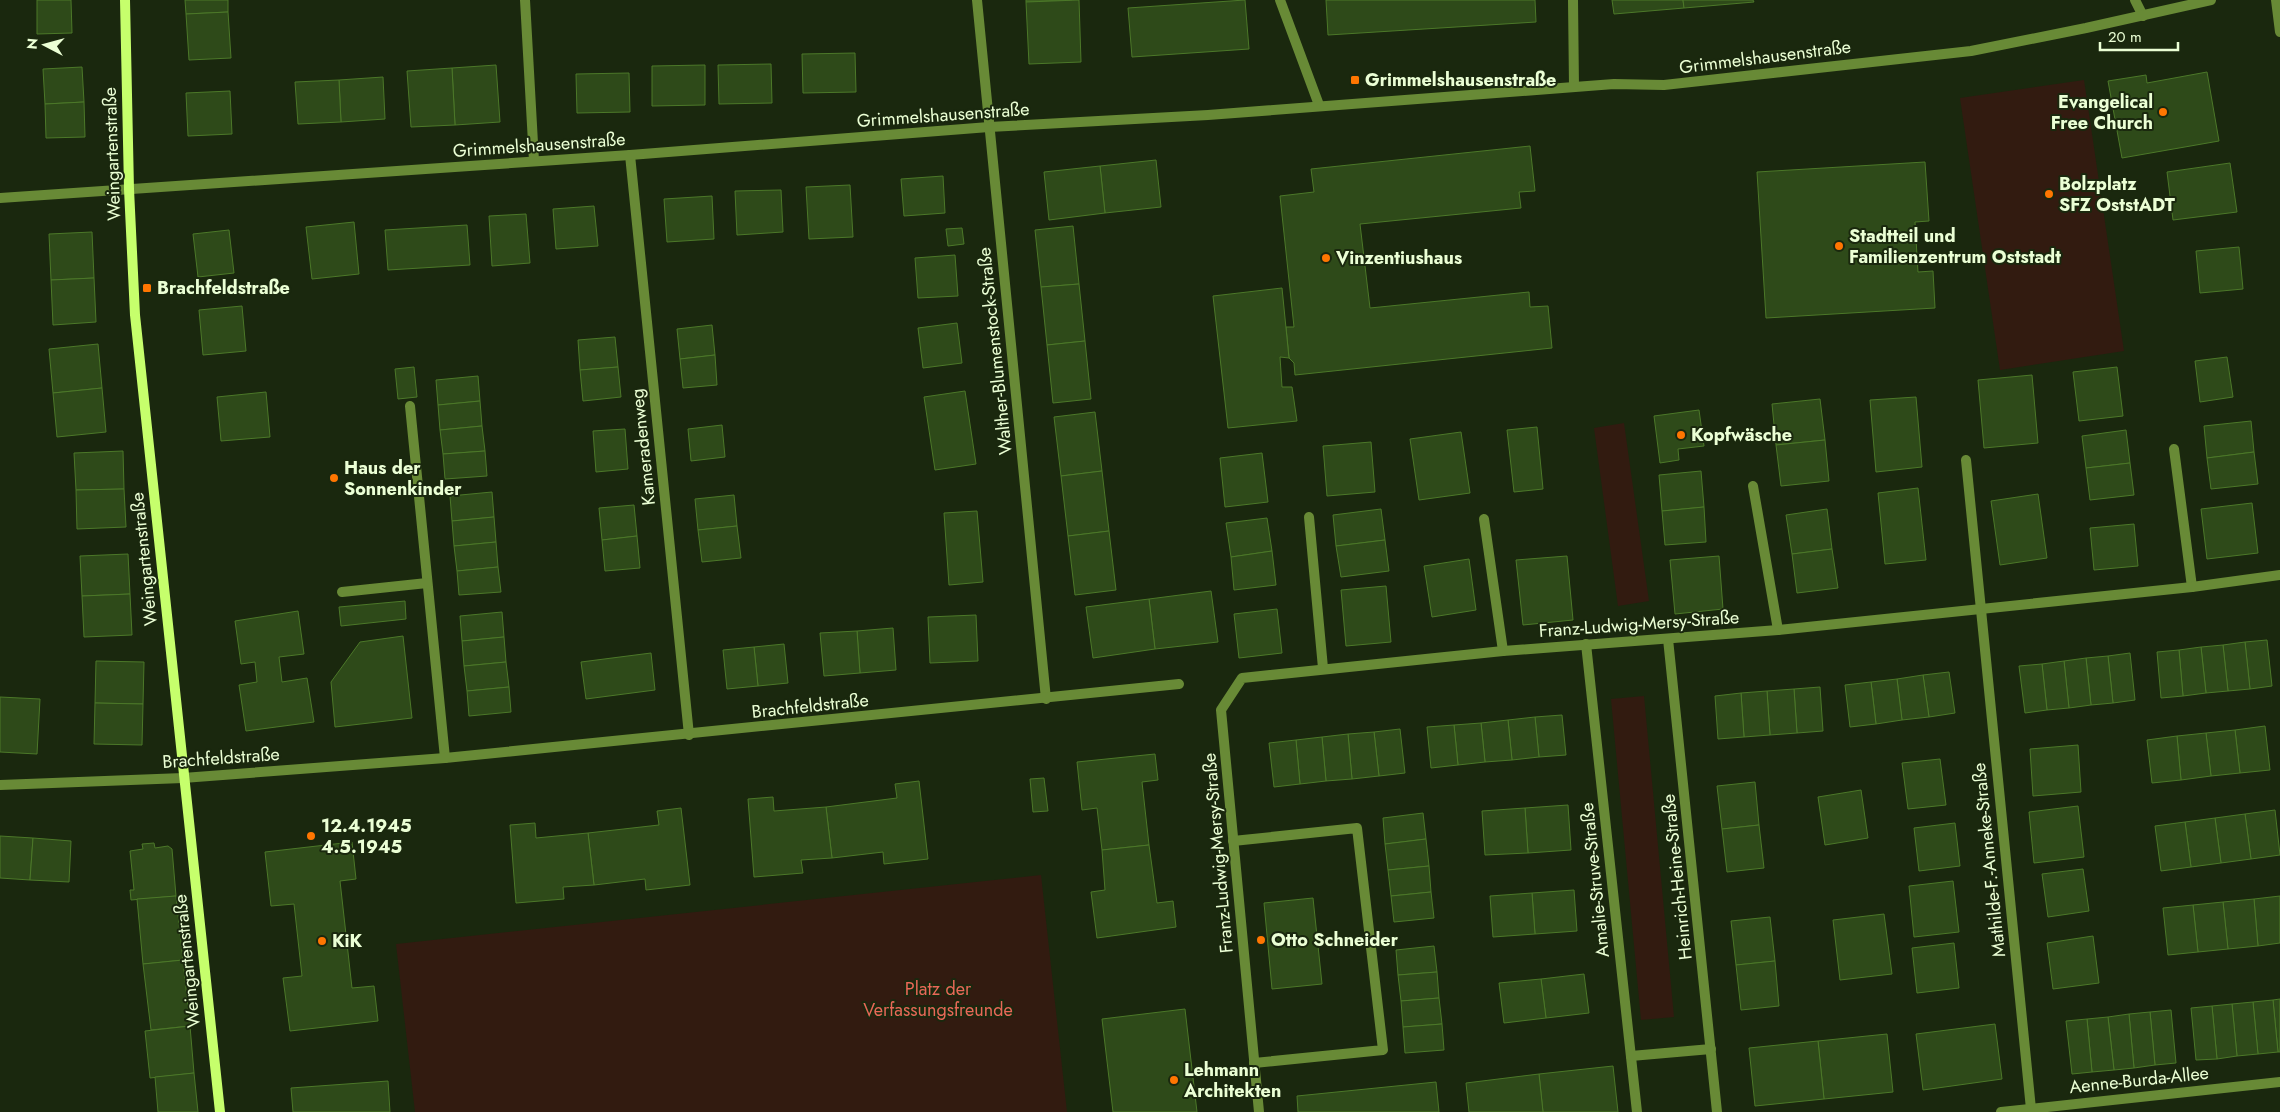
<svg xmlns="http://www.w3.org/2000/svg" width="2280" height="1112" font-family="Jost,sans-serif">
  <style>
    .green { fill: #321b10 }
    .building { fill: #2e4a19; stroke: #4c7829 }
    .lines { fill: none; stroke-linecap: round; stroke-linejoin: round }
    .street { stroke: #688a36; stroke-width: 10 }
    .secondary { stroke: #c6ff6c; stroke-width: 10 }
    .poi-dot { fill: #ff7601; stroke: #1a280e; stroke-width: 2 }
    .labels { text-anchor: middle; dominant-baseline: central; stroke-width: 4; stroke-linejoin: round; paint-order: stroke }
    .street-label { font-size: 18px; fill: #ebffd5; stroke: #1a280e }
    .poi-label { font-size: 18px; font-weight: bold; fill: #ebffd5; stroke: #1a280e; text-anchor: start }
    .park-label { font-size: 18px; fill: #e86858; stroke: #1a280e }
  </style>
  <rect width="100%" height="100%" fill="#1a280e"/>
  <g class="green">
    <path d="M2084 80 2124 351 2000 370 1960 98Z"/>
    <path d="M1624 423 1649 601 1618 606 1594 428Z"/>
    <path d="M1644 696 1674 1017 1641 1020 1611 699Z"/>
    <path d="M1041 875 1067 1112H415L396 944Z"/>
  </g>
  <g class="building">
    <path d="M37 0H71L72 33 37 34Z"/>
    <path d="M185 0H228V12L186 14Z"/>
    <path d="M1026 0H1072L1026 2Z"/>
    <path d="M1079 0 1081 62 1029 64 1026 2Z"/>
    <path d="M1245 0 1249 49 1132 57 1128 8Z"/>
    <path d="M1326 0H1535L1536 22 1328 35Z"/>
    <path d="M1612 0H1683L1684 8 1614 14Z"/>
    <path d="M1683 0H1753L1754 2 1684 8Z"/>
    <path d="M228 12 231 58 189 60 186 14Z"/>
    <path d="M855 53 856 92 803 93 802 54Z"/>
    <path d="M771 64 772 103 719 104 718 65Z"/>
    <path d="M496 65 500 122 455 125 452 68Z"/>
    <path d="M705 65V105L652 106V66Z"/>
    <path d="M82 67 84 102 45 104 43 69Z"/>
    <path d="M452 68 455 125 411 127 407 71Z"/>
    <path d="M2207 72 2219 141 2122 158 2108 81 2146 75 2147 83Z"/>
    <path d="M629 73 630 112 577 113 576 74Z"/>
    <path d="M383 77 385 119 341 122 339 80Z"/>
    <path d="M339 80 341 122 298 124 295 82Z"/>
    <path d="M230 91 232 134 188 136 186 93Z"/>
    <path d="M84 102 85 137 46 138 45 104Z"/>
    <path d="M1530 146 1535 191 1519 192 1521 208 1360 224 1370 308 1529 292 1530 307 1548 306 1552 348 1295 375 1294 363 1289 358 1286 327H1294L1280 196 1314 192 1311 169Z"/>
    <path d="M1156 160 1161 207 1105 213 1100 166Z"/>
    <path d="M1925 162 1929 221 1915 222 1918 272 1933 271 1935 308 1766 318 1757 172Z"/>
    <path d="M2230 163 2237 212 2173 220 2167 172Z"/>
    <path d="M1100 166 1105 213 1049 220 1044 172Z"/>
    <path d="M943 176 945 213 904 216 901 179Z"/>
    <path d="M850 185 853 237 809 239 806 187Z"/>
    <path d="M781 190 783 232 737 235 735 191Z"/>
    <path d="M712 196 714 239 667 242 664 199Z"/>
    <path d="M594 206 598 246 556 249 553 209Z"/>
    <path d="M526 214 530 263 492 266 489 216Z"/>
    <path d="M354 222 359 274 312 279 306 227Z"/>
    <path d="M467 225 470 265 388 270 385 230Z"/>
    <path d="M1073 226 1079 284 1041 287 1035 230Z"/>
    <path d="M962 228 964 244 948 246 946 229Z"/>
    <path d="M229 230 234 273 198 277 193 234Z"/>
    <path d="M92 232 94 278 51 280 49 234Z"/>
    <path d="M2239 247 2243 289 2200 293 2196 251Z"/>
    <path d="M955 255 958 296 918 298 915 258Z"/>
    <path d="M94 278 96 322 53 325 51 280Z"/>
    <path d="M1079 284 1085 341 1047 345 1041 287Z"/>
    <path d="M1282 288 1289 358 1280 357 1282 387H1292L1297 421 1228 428 1213 296Z"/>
    <path d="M242 306 246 351 203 355 199 310Z"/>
    <path d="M957 323 962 363 923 368 918 328Z"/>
    <path d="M712 325 715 355 680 359 677 329Z"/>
    <path d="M615 337 618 367 580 370 578 340Z"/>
    <path d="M1085 341 1091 399 1053 403 1047 345Z"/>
    <path d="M98 344 102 388 53 393 49 349Z"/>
    <path d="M715 355 717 385 683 388 680 359Z"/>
    <path d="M2227 357 2233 397 2200 402 2195 361Z"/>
    <path d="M414 367 417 397 398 399 395 369Z"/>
    <path d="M618 367 621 397 583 401 580 370Z"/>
    <path d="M2117 367 2123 416 2079 421 2073 372Z"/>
    <path d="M2032 375 2038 443 1984 448 1978 380Z"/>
    <path d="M478 376 480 401 438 405 436 380Z"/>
    <path d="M102 388 106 432 57 437 53 393Z"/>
    <path d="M965 391 976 464 935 470 924 397Z"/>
    <path d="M266 392 270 437 221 441 217 397Z"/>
    <path d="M1916 397 1922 467 1876 472 1870 400Z"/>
    <path d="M1820 399 1825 440 1776 445 1772 404Z"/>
    <path d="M480 401 482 426 440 430 438 405Z"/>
    <path d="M1699 410 1704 446 1678 449 1679 460 1660 463 1654 416Z"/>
    <path d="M1095 412 1102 471 1061 476 1054 417Z"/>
    <path d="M2251 421 2254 452 2207 458 2204 426Z"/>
    <path d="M722 425 725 457 691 461 688 429Z"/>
    <path d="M482 426 485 451 443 454 440 430Z"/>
    <path d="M1537 427 1543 489 1514 492 1507 430Z"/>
    <path d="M625 429 628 469 596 472 593 431Z"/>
    <path d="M2126 430 2130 463 2086 468 2082 436Z"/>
    <path d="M1461 432 1470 493 1419 500 1410 439Z"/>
    <path d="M1825 440 1829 481 1781 486 1776 445Z"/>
    <path d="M1371 442 1375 492 1327 496 1323 446Z"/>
    <path d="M123 451 124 489 76 490 74 453Z"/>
    <path d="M485 451 487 476 445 479 443 454Z"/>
    <path d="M2254 452 2258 484 2211 489 2207 458Z"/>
    <path d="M1262 453 1268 502 1225 507 1220 458Z"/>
    <path d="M2130 463 2134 495 2090 500 2086 468Z"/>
    <path d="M1102 471 1109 531 1068 536 1061 476Z"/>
    <path d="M1701 471 1704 507 1662 511 1659 475Z"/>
    <path d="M1918 488 1926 560 1885 564 1878 493Z"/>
    <path d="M124 489 126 527 77 529 76 490Z"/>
    <path d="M492 492 494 517 452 521 450 496Z"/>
    <path d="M2038 494 2047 558 2000 565 1991 501Z"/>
    <path d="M734 495 737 526 698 530 695 499Z"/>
    <path d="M2252 503 2258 553 2207 559 2201 509Z"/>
    <path d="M634 505 637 536 602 540 599 508Z"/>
    <path d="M1704 507 1706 542 1665 545 1662 511Z"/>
    <path d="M1381 509 1385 540 1336 546 1333 515Z"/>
    <path d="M1827 509 1832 549 1792 554 1786 515Z"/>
    <path d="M977 511 983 582 949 585 944 513Z"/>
    <path d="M494 517 496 542 454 546 452 521Z"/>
    <path d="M1267 518 1272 551 1231 557 1226 523Z"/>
    <path d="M2134 524 2138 566 2094 570 2090 528Z"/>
    <path d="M737 526 741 558 702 562 698 530Z"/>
    <path d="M1109 531 1116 590 1075 595 1068 536Z"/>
    <path d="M637 536 640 568 605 571 602 540Z"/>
    <path d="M1385 540 1389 571 1341 577 1336 546Z"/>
    <path d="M496 542 498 567 457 571 454 546Z"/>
    <path d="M1832 549 1838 588 1797 593 1792 554Z"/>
    <path d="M1272 551 1276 585 1234 590 1231 557Z"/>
    <path d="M128 554 130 594 82 596 80 556Z"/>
    <path d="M1567 556 1573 620 1523 625 1516 560Z"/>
    <path d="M1719 556 1723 609 1675 614 1670 560Z"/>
    <path d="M1469 559 1476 610 1432 617 1424 566Z"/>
    <path d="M498 567 501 592 459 595 457 571Z"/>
    <path d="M1386 586 1391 642 1346 646 1341 590Z"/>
    <path d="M1211 591 1218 642 1155 649 1149 599Z"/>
    <path d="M130 594 132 635 84 637 82 596Z"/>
    <path d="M1149 599 1155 649 1093 658 1086 607Z"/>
    <path d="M405 601 406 619 341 626 339 607Z"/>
    <path d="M1277 609 1282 653 1239 658 1234 614Z"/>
    <path d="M298 611 304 654 279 657 282 682 307 678 314 722 246 731 239 685 257 682 255 662 241 664 235 621Z"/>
    <path d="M502 612 504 637 462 641 460 616Z"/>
    <path d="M976 615 978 661 930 663 928 617Z"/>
    <path d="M893 628 896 670 860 673 857 631Z"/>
    <path d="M857 631 860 673 824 676 820 633Z"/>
    <path d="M403 636 412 718 335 727 331 682 360 642Z"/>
    <path d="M504 637 506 662 464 666 462 641Z"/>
    <path d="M2267 640 2272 686 2250 689 2245 642Z"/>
    <path d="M2245 642 2250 689 2228 691 2223 645Z"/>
    <path d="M784 644 788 683 758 686 754 647Z"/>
    <path d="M2223 645 2228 691 2206 693 2201 647Z"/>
    <path d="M754 647 758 686 727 689 723 650Z"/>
    <path d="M2201 647 2206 693 2183 696 2179 650Z"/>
    <path d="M2179 650 2183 696 2161 698 2157 652Z"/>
    <path d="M651 653 655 690 586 699 581 662Z"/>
    <path d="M2130 653 2135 700 2113 703 2108 656Z"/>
    <path d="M2108 656 2113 703 2091 705 2086 658Z"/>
    <path d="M2086 658 2091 705 2069 708 2064 661Z"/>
    <path d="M96 661 144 662 143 704 95 703Z"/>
    <path d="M2064 661 2069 708 2047 710 2042 664Z"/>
    <path d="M506 662 509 687 467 691 464 666Z"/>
    <path d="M2042 664 2047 710 2025 713 2019 666Z"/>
    <path d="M1949 672 1955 713 1929 717 1923 675Z"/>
    <path d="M1923 675 1929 717 1902 720 1897 679Z"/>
    <path d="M1897 679 1902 720 1876 724 1871 682Z"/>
    <path d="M1871 682 1876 724 1850 727 1845 685Z"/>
    <path d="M509 687 511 712 469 716 467 691Z"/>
    <path d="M1820 687 1823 731 1797 733 1794 689Z"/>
    <path d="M1794 689 1797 733 1770 735 1767 691Z"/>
    <path d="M1767 691 1770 735 1744 737 1741 693Z"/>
    <path d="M1741 693 1744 737 1718 739 1715 696Z"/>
    <path d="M0 697 40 699 37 754 0 752Z"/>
    <path d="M95 703 143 704 142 745 94 744Z"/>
    <path d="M1562 715 1566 755 1539 757 1535 717Z"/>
    <path d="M1535 717 1539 757 1512 760 1508 720Z"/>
    <path d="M1508 720 1512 760 1485 762 1481 723Z"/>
    <path d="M1481 723 1485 762 1458 765 1454 725Z"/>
    <path d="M1454 725 1458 765 1431 768 1427 727Z"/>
    <path d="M2265 726 2270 770 2240 773 2235 730Z"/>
    <path d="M1400 729 1405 773 1379 776 1374 732Z"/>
    <path d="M2235 730 2240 773 2211 776 2206 733Z"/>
    <path d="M1374 732 1379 776 1352 779 1348 734Z"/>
    <path d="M2206 733 2211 776 2181 780 2177 736Z"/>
    <path d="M1348 734 1352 779 1326 781 1322 737Z"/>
    <path d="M2177 736 2181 780 2152 783 2147 740Z"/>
    <path d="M1322 737 1326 781 1300 784 1296 740Z"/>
    <path d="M1296 740 1300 784 1274 787 1269 743Z"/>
    <path d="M2078 745 2081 792 2033 796 2030 749Z"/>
    <path d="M1155 754 1158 780 1142 782 1149 845 1102 850 1097 808 1082 810 1077 762Z"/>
    <path d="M1940 759 1946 805 1908 809 1902 763Z"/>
    <path d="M1044 778 1048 811 1033 812 1030 779Z"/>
    <path d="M919 781 928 859 884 864 883 852 832 858 826 807 897 798 895 784Z"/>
    <path d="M1755 782 1759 825 1722 829 1717 786Z"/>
    <path d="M1861 790 1868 838 1825 845 1818 797Z"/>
    <path d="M773 797 774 811 826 807 832 858 801 860 803 873 754 877 748 799Z"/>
    <path d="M1568 805 1571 850 1528 853 1525 808Z"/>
    <path d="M2078 806 2084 857 2034 863 2029 812Z"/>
    <path d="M681 808 690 885 646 890 645 879 594 885 588 833 659 825 657 811Z"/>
    <path d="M1525 808 1528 853 1485 855 1482 811Z"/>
    <path d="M2275 810 2280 855 2251 859 2245 814Z"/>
    <path d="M1423 813 1426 839 1385 844 1383 818Z"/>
    <path d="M2245 814 2251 859 2221 863 2215 818Z"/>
    <path d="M2215 818 2221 863 2191 867 2185 822Z"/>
    <path d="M2185 822 2191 867 2161 871 2155 826Z"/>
    <path d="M535 823 536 838 588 833 594 885 563 887 564 899 516 903 510 825Z"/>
    <path d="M1955 823 1960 866 1919 871 1914 828Z"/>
    <path d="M1759 825 1764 868 1727 872 1722 829Z"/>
    <path d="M0 836 33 838 30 880 0 878Z"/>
    <path d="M33 838 71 841 69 882 30 880Z"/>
    <path d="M1426 839 1429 866 1388 870 1385 844Z"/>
    <path d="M352 842 356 879 340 881 352 988 374 986 378 1021 290 1031 283 978 302 976 294 904 271 906 265 852Z"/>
    <path d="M154 843 155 848 168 846 172 849 176 896 131 900 130 890H134L130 851 143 849 142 844Z"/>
    <path d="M1149 845 1157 903 1173 901 1176 927 1097 938 1091 892 1105 890 1102 850Z"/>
    <path d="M1429 866 1431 892 1391 896 1388 870Z"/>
    <path d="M2083 869 2089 911 2048 917 2042 874Z"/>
    <path d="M1953 881 1959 932 1914 937 1909 886Z"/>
    <path d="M1574 890 1577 931 1535 934 1532 893Z"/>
    <path d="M1431 892 1434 918 1394 922 1391 896Z"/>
    <path d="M1532 893 1535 934 1493 937 1490 896Z"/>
    <path d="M176 896 183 960 143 964 137 899Z"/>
    <path d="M2280 896V943L2258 946 2254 899Z"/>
    <path d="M1313 898 1322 984 1272 989 1264 903Z"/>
    <path d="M2254 899 2258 946 2228 949 2223 902Z"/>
    <path d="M2223 902 2228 949 2198 952 2193 905Z"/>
    <path d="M2193 905 2198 952 2168 955 2163 908Z"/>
    <path d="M1884 914 1892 974 1840 980 1833 920Z"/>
    <path d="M1770 917 1775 961 1736 965 1731 921Z"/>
    <path d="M2093 936 2099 983 2053 989 2047 943Z"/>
    <path d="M1954 943 1959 988 1917 993 1912 948Z"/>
    <path d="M1434 946 1437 972 1398 975 1396 950Z"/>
    <path d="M183 960 190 1026 151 1030 143 964Z"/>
    <path d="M1775 961 1779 1006 1741 1010 1736 965Z"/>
    <path d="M1437 972 1439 998 1401 1001 1398 975Z"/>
    <path d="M1584 974 1589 1013 1546 1018 1541 979Z"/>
    <path d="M1541 979 1546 1018 1504 1023 1499 983Z"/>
    <path d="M1439 998 1442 1024 1403 1027 1401 1001Z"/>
    <path d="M2280 999V1052H2278L2273 1000Z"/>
    <path d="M2273 1000 2278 1052 2258 1054 2253 1002Z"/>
    <path d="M2253 1002 2258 1054 2237 1056 2232 1004Z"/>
    <path d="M2232 1004 2237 1056 2217 1059 2212 1006Z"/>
    <path d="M2212 1006 2217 1059 2196 1060 2191 1008Z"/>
    <path d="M1185 1009 1197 1112H1113L1102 1019Z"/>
    <path d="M2171 1010 2176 1063 2155 1065 2150 1012Z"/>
    <path d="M2150 1012 2155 1065 2134 1068 2129 1014Z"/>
    <path d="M2129 1014 2134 1068 2114 1070 2108 1017Z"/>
    <path d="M2108 1017 2114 1070 2092 1072 2087 1019Z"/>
    <path d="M2087 1019 2092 1072 2072 1074 2066 1021Z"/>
    <path d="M1442 1024 1444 1050 1405 1053 1403 1027Z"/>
    <path d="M1995 1024 2002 1079 1923 1090 1916 1034Z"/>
    <path d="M190 1026 194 1073 150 1078 145 1031Z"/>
    <path d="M1887 1034 1893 1092 1824 1099 1818 1041Z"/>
    <path d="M1818 1041 1824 1099 1755 1106 1749 1048Z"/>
    <path d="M1613 1066 1618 1112H1543L1539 1074Z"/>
    <path d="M194 1073 198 1112H158L155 1077Z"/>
    <path d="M1539 1074 1543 1112H1469L1466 1083Z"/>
    <path d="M388 1081 390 1112H293L291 1088Z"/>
    <path d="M1436 1082 1439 1112H1298L1297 1096Z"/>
  </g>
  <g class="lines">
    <g class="street">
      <path d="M525 0 534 161"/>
      <path d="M977 0 1046 699"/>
      <path d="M1280 0 1319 105"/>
      <path d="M1573 0 1574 87"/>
      <path d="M2135 0 2143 16"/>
      <path d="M2276 0 2280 32"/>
      <path d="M630 155 689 735"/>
      <path d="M0 198 630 155 989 127 1208 115 1614 84 1664 85 1971 51 2086 28 2211 0"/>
      <path d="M410 406 445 758"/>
      <path d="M2174 449 2192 587"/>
      <path d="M1966 460 2031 1109"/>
      <path d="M1753 486 1778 630"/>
      <path d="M1309 517 1323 668"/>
      <path d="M1484 519 1503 651"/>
      <path d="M342 592 427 583"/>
      <path d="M1668 639 1717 1112"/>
      <path d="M1586 644 1637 1112"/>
      <path d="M0 785 183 778 445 758 1179 684"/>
      <path d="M1233 841 1357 828 1383 1050 1254 1063"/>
      <path d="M1631 1056 1711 1049"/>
      <path d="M1259 1112 1221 710 1242 678 1503 651 1778 630 2192 587 2280 575"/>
      <path d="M2001 1112 2280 1082"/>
    </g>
    <path class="secondary" d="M125 0 129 189 135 315 220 1112"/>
  </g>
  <g class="poi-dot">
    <rect x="1350" y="75" width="10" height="10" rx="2.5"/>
    <circle cx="2163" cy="112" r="5"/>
    <circle cx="2049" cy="194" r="5"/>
    <circle cx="1839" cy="246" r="5"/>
    <circle cx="1326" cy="258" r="5"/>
    <rect x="142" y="283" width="10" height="10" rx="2.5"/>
    <circle cx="1681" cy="435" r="5"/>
    <circle cx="334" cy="478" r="5"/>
    <circle cx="311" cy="836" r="5"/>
    <circle cx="1261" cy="940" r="5"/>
    <circle cx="322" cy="941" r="5"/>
    <circle cx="1174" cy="1080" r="5"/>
  </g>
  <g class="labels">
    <g class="street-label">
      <text transform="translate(1765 57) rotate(-7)">Grimmelshausenstraße</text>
      <text transform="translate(943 115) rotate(-4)">Grimmelshausenstraße</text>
      <text transform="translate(539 145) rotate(-4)">Grimmelshausenstraße</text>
      <text transform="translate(112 154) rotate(-92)">Weingartenstraße</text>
      <text transform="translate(995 351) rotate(-96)">Walther-Blumenstock-Straße</text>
      <text transform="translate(643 447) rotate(-96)">Kameradenweg</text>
      <text transform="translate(144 559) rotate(-96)">Weingartenstraße</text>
      <text transform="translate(1639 624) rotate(-4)">Franz-Ludwig-Mersy-Straße</text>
      <text transform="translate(810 706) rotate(-6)">Brachfeldstraße</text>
      <text transform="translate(221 758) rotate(-4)">Brachfeldstraße</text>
      <text transform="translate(1218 853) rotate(-95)">Franz-Ludwig-Mersy-Straße</text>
      <text transform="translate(1989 860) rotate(-96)">Mathilde-F.-Anneke-Straße</text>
      <text transform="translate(1677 877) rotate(-96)">Heinrich-Heine-Straße</text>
      <text transform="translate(1595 880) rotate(-96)">Amalie-Struve-Straße</text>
      <text transform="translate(187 961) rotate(-96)">Weingartenstraße</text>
      <text transform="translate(2139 1080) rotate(-6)">Aenne-Burda-Allee</text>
    </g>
    <g class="poi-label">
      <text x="1365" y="80">Grimmelshausenstraße</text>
      <text x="2153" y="102" text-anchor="end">Evangelical<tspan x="2153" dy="21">Free Church</tspan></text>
      <text x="2059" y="184">Bolzplatz<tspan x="2059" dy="21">SFZ OststADT</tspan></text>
      <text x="1849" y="236">Stadtteil und<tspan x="1849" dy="21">Familienzentrum Oststadt</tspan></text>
      <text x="1336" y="258">Vinzentiushaus</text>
      <text x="157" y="288">Brachfeldstraße</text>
      <text x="1691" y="435">Kopfwäsche</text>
      <text x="344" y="468">Haus der<tspan x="344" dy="21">Sonnenkinder</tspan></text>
      <text x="321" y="826">12.4.1945<tspan x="321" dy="21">4.5.1945</tspan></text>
      <text x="1271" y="940">Otto Schneider</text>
      <text x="332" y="941">KiK</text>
      <text x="1184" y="1070">Lehmann<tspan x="1184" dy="21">Architekten</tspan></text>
    </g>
    <g class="park-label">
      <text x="938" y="989">Platz der<tspan x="938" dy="21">Verfassungsfreunde</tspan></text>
    </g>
  </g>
  <g transform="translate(45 45) rotate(276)" stroke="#1a280e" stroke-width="4" paint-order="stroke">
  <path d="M0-4L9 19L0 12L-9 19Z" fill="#ebffd5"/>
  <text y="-8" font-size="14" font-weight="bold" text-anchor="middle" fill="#ebffd5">N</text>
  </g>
  <path d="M2100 42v8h78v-8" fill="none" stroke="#ebffd5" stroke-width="2.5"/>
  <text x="2108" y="42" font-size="15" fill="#ebffd5" stroke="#1a280e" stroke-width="4" paint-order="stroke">20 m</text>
</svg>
